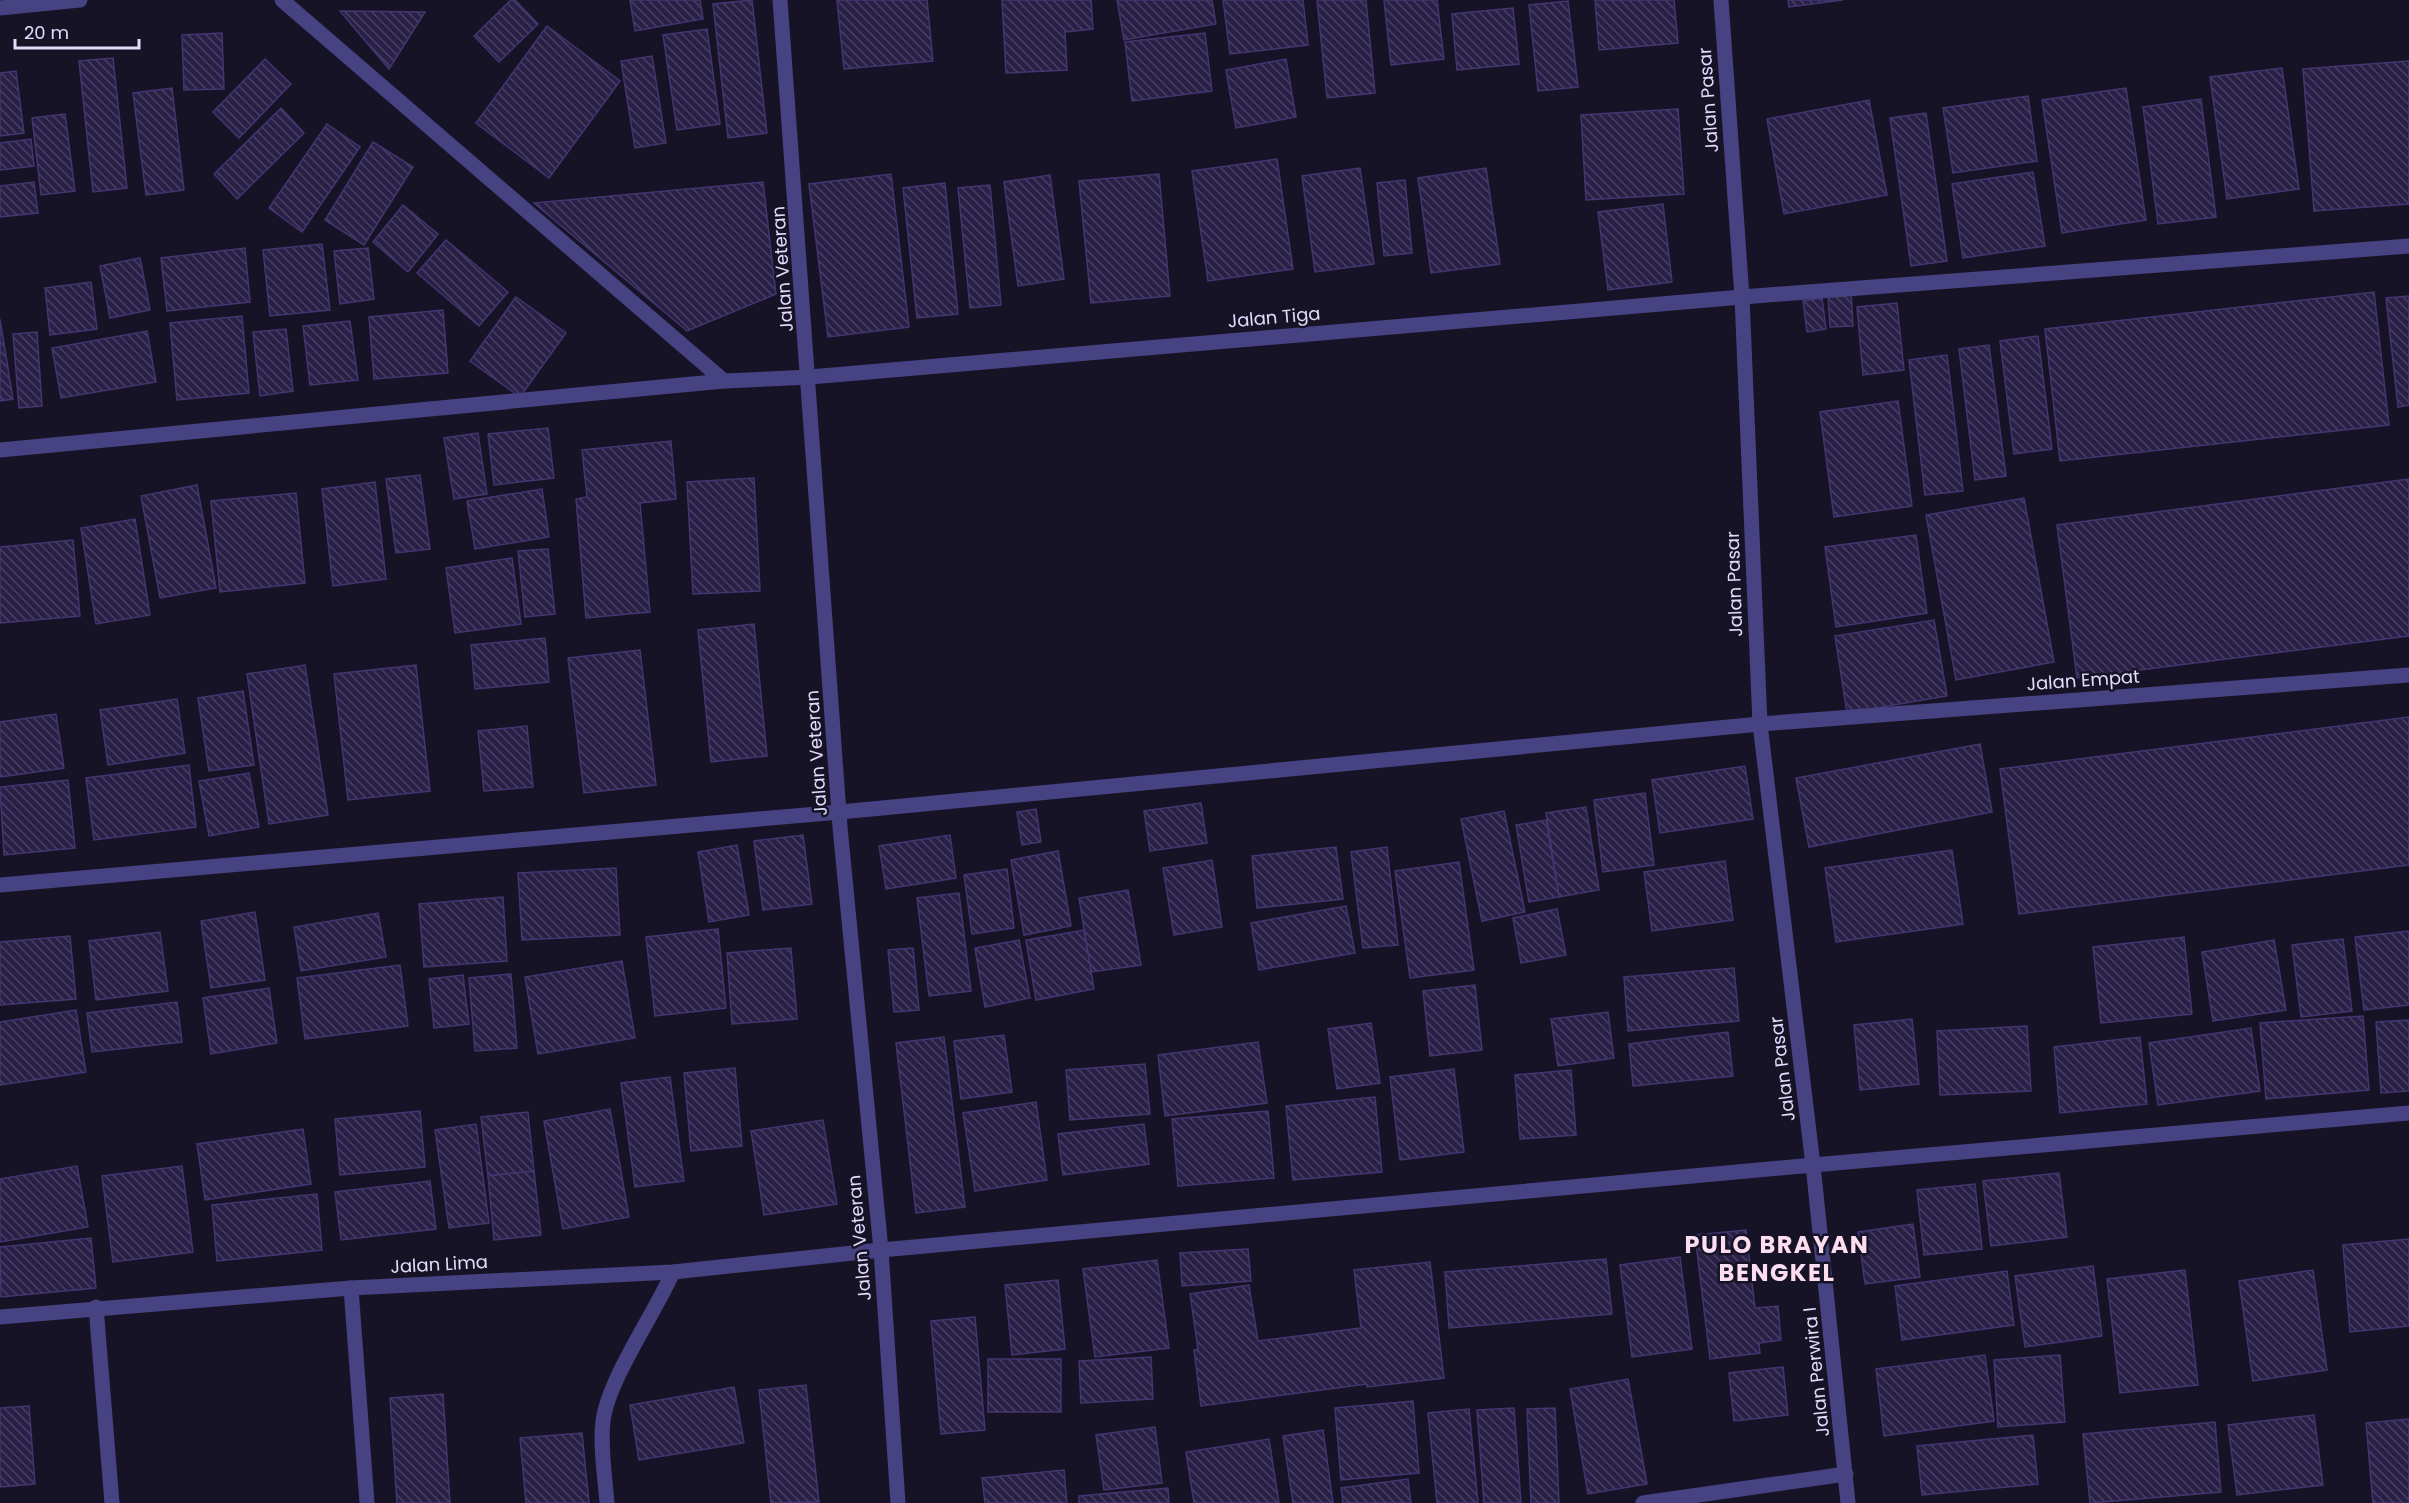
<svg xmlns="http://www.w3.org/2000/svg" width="2409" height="1503" font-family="Poppins,sans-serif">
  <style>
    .building { fill: url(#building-back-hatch); stroke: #433570; stroke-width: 1.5 }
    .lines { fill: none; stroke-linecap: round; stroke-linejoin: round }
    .minor { stroke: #474282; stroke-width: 15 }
    .labels { text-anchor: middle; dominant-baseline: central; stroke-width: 5; stroke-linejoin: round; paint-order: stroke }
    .street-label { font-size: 18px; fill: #e1dcfc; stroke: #171327 }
    .district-label { font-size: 24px; font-weight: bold; letter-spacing: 1.5px; fill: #fcdef0; stroke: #171327 }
  </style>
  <defs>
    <pattern id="building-back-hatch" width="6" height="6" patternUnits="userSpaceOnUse" patternTransform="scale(1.5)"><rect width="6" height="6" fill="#292047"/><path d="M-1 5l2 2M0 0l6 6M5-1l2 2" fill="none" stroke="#484062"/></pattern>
  </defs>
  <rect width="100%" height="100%" fill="#171327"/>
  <g class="building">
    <path d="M511 0H515L538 24 499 62 474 36Z"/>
    <path d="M630 0H700L703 19 635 31Z"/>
    <path d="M752 0 767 133 728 138 713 4Z"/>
    <path d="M837 0H927L933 61 844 69Z"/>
    <path d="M1002 0H1091L1093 29 1065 32 1067 70 1006 73Z"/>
    <path d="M1117 0H1212L1216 24 1124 40Z"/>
    <path d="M1223 0H1303L1308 45 1230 54Z"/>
    <path d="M1317 0H1366L1375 93 1327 98Z"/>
    <path d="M1384 0H1437L1444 59 1391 65Z"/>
    <path d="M1595 0H1674L1678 43 1599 50Z"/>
    <path d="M1788 0H1843L1789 7Z"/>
    <path d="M1568 1 1578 87 1538 91 1529 5Z"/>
    <path d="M1513 8 1519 64 1457 70 1452 14Z"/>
    <path d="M340 11 425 12 389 69Z"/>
    <path d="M547 26 620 81 549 178 476 123Z"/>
    <path d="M707 29 720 124 677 130 663 35Z"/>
    <path d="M222 33 224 89 184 90 182 35Z"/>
    <path d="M1205 33 1212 91 1132 101 1125 42Z"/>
    <path d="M652 56 666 143 635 148 621 61Z"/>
    <path d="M113 58 127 188 93 192 79 61Z"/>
    <path d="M265 59 291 84 239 138 213 112Z"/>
    <path d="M1286 59 1296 117 1236 128 1226 70Z"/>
    <path d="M2409 61V204L2314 211 2303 69Z"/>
    <path d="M2282 68 2299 189 2227 199 2210 77Z"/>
    <path d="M16 71 24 133 0 136V73Z"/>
    <path d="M172 88 184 190 146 195 133 93Z"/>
    <path d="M2126 88 2146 220 2062 233 2042 100Z"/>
    <path d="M2028 96 2037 161 1953 173 1943 108Z"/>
    <path d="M2201 99 2216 217 2158 224 2143 107Z"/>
    <path d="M1869 100 1887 195 1784 214 1767 119Z"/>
    <path d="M281 108 304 133 237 199 214 174Z"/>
    <path d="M1678 109 1684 194 1586 200 1581 115Z"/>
    <path d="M1926 113 1947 261 1911 266 1890 118Z"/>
    <path d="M65 114 75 191 41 195 32 118Z"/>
    <path d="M327 124 360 147 302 232 269 208Z"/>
    <path d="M31 139 34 166 0 170V143Z"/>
    <path d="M373 142 413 167 364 245 325 220Z"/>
    <path d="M1277 159 1293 269 1208 281 1192 171Z"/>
    <path d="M1360 168 1374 264 1315 272 1302 176Z"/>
    <path d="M1486 168 1500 264 1431 273 1418 178Z"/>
    <path d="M2033 172 2045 246 1963 258 1952 184Z"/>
    <path d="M891 174 909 327 828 337 809 184Z"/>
    <path d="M1159 174 1170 296 1091 303 1079 181Z"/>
    <path d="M1050 175 1064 279 1018 286 1004 182Z"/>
    <path d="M1405 180 1412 253 1384 256 1377 183Z"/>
    <path d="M34 182 38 213 0 217V186Z"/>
    <path d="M763 182 776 294 687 331 534 203Z"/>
    <path d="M945 183 958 314 917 318 903 188Z"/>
    <path d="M990 185 1001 305 970 308 958 188Z"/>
    <path d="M1663 204 1672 282 1608 290 1598 212Z"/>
    <path d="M403 205 438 234 408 272 373 242Z"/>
    <path d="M446 240 508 292 479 326 417 273Z"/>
    <path d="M322 244 330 310 270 316 263 250Z"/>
    <path d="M245 248 250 302 167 311 161 258Z"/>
    <path d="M368 248 374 299 340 304 334 251Z"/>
    <path d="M140 258 150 310 110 318 100 266Z"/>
    <path d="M91 282 97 329 50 335 45 288Z"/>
    <path d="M2374 292 2389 425 2060 461 2045 329Z"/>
    <path d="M1851 293 1853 326 1830 327 1828 295Z"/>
    <path d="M2409 296V405L2398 407 2386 298Z"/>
    <path d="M516 297 566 333 520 397 470 361Z"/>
    <path d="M1822 298 1826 329 1807 332 1803 301Z"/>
    <path d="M1897 303 1904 370 1863 375 1857 307Z"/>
    <path d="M443 310 448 373 374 379 369 317Z"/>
    <path d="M242 316 249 393 177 400 170 323Z"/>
    <path d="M0 319 13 399 0 401Z"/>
    <path d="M350 321 358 380 310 385 303 326Z"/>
    <path d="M286 329 293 391 260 396 253 332Z"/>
    <path d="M147 331 156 382 61 398 52 348Z"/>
    <path d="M37 332 42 406 19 408 13 334Z"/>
    <path d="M2038 336 2052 449 2014 454 2000 341Z"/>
    <path d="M1989 345 2006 476 1975 480 1959 349Z"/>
    <path d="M1947 355 1963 491 1925 495 1909 360Z"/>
    <path d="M1898 401 1912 506 1834 517 1820 412Z"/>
    <path d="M548 428 554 478 494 485 488 434Z"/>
    <path d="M478 433 487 494 454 499 444 438Z"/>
    <path d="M671 441 676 499 640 503 650 612 586 618 576 499 587 497 582 450Z"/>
    <path d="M420 475 430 549 396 553 386 479Z"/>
    <path d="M754 478 760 591 693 594 687 482Z"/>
    <path d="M2409 479V636L2077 678 2057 525Z"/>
    <path d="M375 482 386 579 333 586 322 489Z"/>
    <path d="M197 485 216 588 160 598 141 496Z"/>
    <path d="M542 489 549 537 475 549 467 501Z"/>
    <path d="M296 493 305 583 220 592 211 501Z"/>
    <path d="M2024 498 2054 662 1956 680 1926 515Z"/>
    <path d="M135 519 150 615 96 624 81 528Z"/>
    <path d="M1916 535 1927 613 1836 627 1825 547Z"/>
    <path d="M73 540 80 616 0 623V547Z"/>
    <path d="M548 549 555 614 525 617 518 551Z"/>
    <path d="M512 558 521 624 455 633 446 568Z"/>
    <path d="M1934 620 1947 696 1847 713 1835 636Z"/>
    <path d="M754 624 767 756 711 762 698 630Z"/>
    <path d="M545 638 549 682 475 689 471 645Z"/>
    <path d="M640 650 656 785 584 793 568 658Z"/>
    <path d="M305 665 328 815 269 824 247 674Z"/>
    <path d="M416 665 430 791 348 800 334 674Z"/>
    <path d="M243 691 254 765 209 771 198 698Z"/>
    <path d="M177 699 185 753 108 765 100 710Z"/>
    <path d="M56 714 64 768 0 777V722Z"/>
    <path d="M2409 717V865L2019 914 2000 769Z"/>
    <path d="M527 726 533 787 484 791 478 731Z"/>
    <path d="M1980 744 1992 812 1809 847 1796 778Z"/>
    <path d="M189 765 196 827 94 840 86 778Z"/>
    <path d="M1745 766 1753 819 1660 833 1652 780Z"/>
    <path d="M249 773 259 827 209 836 199 781Z"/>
    <path d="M68 780 75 848 4 855 0 787Z"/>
    <path d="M1645 793 1654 865 1603 872 1594 800Z"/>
    <path d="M1201 803 1207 843 1150 851 1144 811Z"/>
    <path d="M1586 807 1599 890 1559 897 1546 813Z"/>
    <path d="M1036 809 1041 842 1022 845 1017 812Z"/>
    <path d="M1504 811 1525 912 1482 921 1461 819Z"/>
    <path d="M1546 820 1559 897 1529 902 1516 825Z"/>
    <path d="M803 835 812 904 763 910 754 841Z"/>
    <path d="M950 835 956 878 886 889 879 846Z"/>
    <path d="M737 845 749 915 709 922 698 852Z"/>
    <path d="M1336 847 1343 899 1257 908 1252 856Z"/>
    <path d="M1387 847 1398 945 1363 948 1351 852Z"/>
    <path d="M1952 850 1963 924 1836 942 1825 868Z"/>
    <path d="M1058 851 1071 926 1024 935 1011 860Z"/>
    <path d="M1212 860 1222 927 1174 935 1163 868Z"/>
    <path d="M1725 861 1733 920 1652 931 1644 872Z"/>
    <path d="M1459 862 1474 970 1410 978 1395 871Z"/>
    <path d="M616 868 620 935 522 940 518 873Z"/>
    <path d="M1007 869 1014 928 972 934 964 875Z"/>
    <path d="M1128 890 1141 965 1091 972 1079 898Z"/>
    <path d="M959 893 971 991 929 996 917 898Z"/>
    <path d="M503 897 507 961 424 967 419 904Z"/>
    <path d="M1346 906 1355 953 1259 970 1251 923Z"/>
    <path d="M1557 909 1566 955 1521 963 1513 918Z"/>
    <path d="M255 912 265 980 211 988 201 921Z"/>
    <path d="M378 913 386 957 301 971 294 927Z"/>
    <path d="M718 929 726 1008 655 1016 646 937Z"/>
    <path d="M1084 930 1094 989 1036 1000 1026 940Z"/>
    <path d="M2409 931V1005L2364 1010 2355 937Z"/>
    <path d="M160 932 168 991 96 1000 89 941Z"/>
    <path d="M70 936 76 999 0 1005V942Z"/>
    <path d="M2184 937 2192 1014 2101 1023 2093 947Z"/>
    <path d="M2343 939 2352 1011 2301 1017 2292 945Z"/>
    <path d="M1019 940 1030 998 985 1007 975 948Z"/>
    <path d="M2274 940 2286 1010 2213 1021 2202 952Z"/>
    <path d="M791 948 797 1019 732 1024 727 953Z"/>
    <path d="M913 948 919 1010 894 1012 888 950Z"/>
    <path d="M622 961 635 1038 538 1054 525 977Z"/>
    <path d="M400 965 408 1026 305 1039 297 978Z"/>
    <path d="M1734 968 1739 1021 1628 1031 1624 977Z"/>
    <path d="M511 974 517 1048 475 1051 469 978Z"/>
    <path d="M463 975 469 1024 434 1028 429 979Z"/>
    <path d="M1475 985 1482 1050 1430 1056 1423 991Z"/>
    <path d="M269 988 277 1043 211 1054 203 998Z"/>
    <path d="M177 1002 182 1042 92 1052 87 1013Z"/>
    <path d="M76 1010 86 1072 0 1085V1022Z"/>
    <path d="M1608 1012 1614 1058 1558 1066 1551 1019Z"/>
    <path d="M2363 1016 2369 1090 2266 1099 2260 1023Z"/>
    <path d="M1912 1019 1919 1084 1860 1090 1854 1025Z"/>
    <path d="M2409 1020V1091L2381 1093 2376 1022Z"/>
    <path d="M1371 1023 1380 1083 1337 1089 1328 1029Z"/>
    <path d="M2027 1026 2031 1091 1940 1095 1937 1031Z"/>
    <path d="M2251 1028 2260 1091 2158 1105 2149 1043Z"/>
    <path d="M1728 1032 1733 1076 1633 1086 1629 1044Z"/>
    <path d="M1004 1035 1012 1092 961 1099 954 1041Z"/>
    <path d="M944 1037 965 1207 916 1213 896 1043Z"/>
    <path d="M2140 1037 2147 1104 2060 1113 2054 1047Z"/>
    <path d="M1258 1042 1267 1103 1165 1116 1158 1055Z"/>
    <path d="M1145 1064 1150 1114 1070 1120 1066 1070Z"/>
    <path d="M735 1068 742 1146 691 1151 684 1073Z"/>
    <path d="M1454 1069 1464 1152 1400 1160 1390 1077Z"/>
    <path d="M1571 1070 1576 1135 1520 1139 1515 1075Z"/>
    <path d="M670 1077 684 1181 635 1187 621 1083Z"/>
    <path d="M1375 1097 1382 1172 1293 1180 1286 1106Z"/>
    <path d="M1036 1102 1047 1180 975 1191 963 1113Z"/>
    <path d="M610 1109 629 1217 563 1229 544 1121Z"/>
    <path d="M420 1111 425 1167 340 1175 335 1119Z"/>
    <path d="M1268 1111 1274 1178 1178 1186 1172 1119Z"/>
    <path d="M528 1112 534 1171 488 1176 481 1117Z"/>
    <path d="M823 1120 837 1204 764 1215 751 1131Z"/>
    <path d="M476 1124 489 1223 449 1228 435 1130Z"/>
    <path d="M1144 1124 1149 1164 1063 1175 1058 1134Z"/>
    <path d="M303 1129 311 1184 205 1200 197 1144Z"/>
    <path d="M77 1166 88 1227 0 1242V1179Z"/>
    <path d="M182 1166 193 1252 113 1262 102 1176Z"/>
    <path d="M534 1171 541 1235 494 1240 488 1176Z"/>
    <path d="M2059 1173 2067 1237 1991 1246 1983 1181Z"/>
    <path d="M430 1181 436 1229 341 1240 335 1192Z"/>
    <path d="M1975 1184 1982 1249 1924 1255 1917 1190Z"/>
    <path d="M317 1194 322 1250 217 1261 212 1205Z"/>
    <path d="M1913 1224 1920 1277 1865 1284 1858 1232Z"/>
    <path d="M1746 1230 1755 1308 1778 1306 1781 1340 1759 1343 1760 1353 1710 1359 1695 1235Z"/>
    <path d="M91 1238 96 1288 1 1297 0 1247Z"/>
    <path d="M2409 1239V1326L2350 1332 2343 1245Z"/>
    <path d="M1248 1249 1251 1281 1182 1286 1180 1253Z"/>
    <path d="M1680 1257 1692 1349 1632 1357 1620 1265Z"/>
    <path d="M1606 1259 1612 1314 1449 1328 1445 1272Z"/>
    <path d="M1157 1260 1169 1348 1095 1357 1083 1269Z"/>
    <path d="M1430 1262 1444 1378 1367 1387V1384L1201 1406 1194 1350 1198 1349 1190 1294 1249 1285 1258 1341 1361 1328 1354 1270Z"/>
    <path d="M2093 1266 2102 1336 2025 1347 2015 1276Z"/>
    <path d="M2185 1270 2198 1385 2120 1393 2107 1279Z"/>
    <path d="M2313 1270 2327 1370 2253 1381 2239 1281Z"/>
    <path d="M2007 1271 2014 1325 1902 1340 1895 1286Z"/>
    <path d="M1058 1280 1065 1349 1012 1355 1005 1285Z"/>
    <path d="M975 1317 985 1430 941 1434 931 1321Z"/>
    <path d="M1985 1355 1994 1421 1884 1436 1876 1369Z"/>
    <path d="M2060 1355 2065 1422 1998 1427 1994 1360Z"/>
    <path d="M1151 1357 1153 1399 1081 1403 1079 1361Z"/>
    <rect x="988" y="1359" width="73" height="53"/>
    <path d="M1783 1367 1788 1415 1734 1421 1729 1373Z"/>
    <path d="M1628 1379 1647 1484 1588 1494 1570 1389Z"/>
    <path d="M806 1385 819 1502 771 1503 759 1390Z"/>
    <path d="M734 1387 744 1443 639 1460 630 1405Z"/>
    <path d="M443 1394 450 1503H397L390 1398Z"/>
    <path d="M1413 1401 1419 1473 1341 1480 1335 1408Z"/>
    <path d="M29 1406 35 1484 0 1487V1408Z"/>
    <path d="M1514 1408 1521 1503H1484L1477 1410Z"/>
    <path d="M1555 1408 1559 1503H1531L1527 1409Z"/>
    <path d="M1469 1409 1478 1503H1437L1428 1413Z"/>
    <path d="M2314 1415 2323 1485 2237 1495 2228 1425Z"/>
    <path d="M2409 1419V1503H2373L2366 1423Z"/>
    <path d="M2215 1422 2221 1492 2090 1503 2083 1434Z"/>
    <path d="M1155 1427 1162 1483 1104 1490 1096 1435Z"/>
    <path d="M1323 1430 1333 1503H1293L1283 1436Z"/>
    <path d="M582 1433 589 1503H526L520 1438Z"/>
    <path d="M2033 1435 2038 1484 1922 1495 1917 1446Z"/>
    <path d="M1269 1439 1279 1503H1194L1186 1452Z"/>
    <path d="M1064 1470 1067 1503H985L982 1478Z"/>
    <path d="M1408 1479 1411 1503H1343L1341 1488Z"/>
    <path d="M1168 1488 1169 1503H1079V1496Z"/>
  </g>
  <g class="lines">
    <g class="minor">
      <path d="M282 0 724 381"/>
      <path d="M780 0 840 827 881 1250 898 1503"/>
      <path d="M1721 0 1742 297 1760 724 1813 1165 1848 1503"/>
      <path d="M0 8 80 0"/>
      <path d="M0 450 724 381 810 377 1742 297 2409 246"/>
      <path d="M0 885 840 812 1760 724 2409 675"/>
      <path d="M351 1288 367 1503"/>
      <path d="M96 1307 112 1503"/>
      <path d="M0 1317 351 1288 673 1272 881 1250 1813 1165 2409 1113"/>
      <path d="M607 1503C605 1477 600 1447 603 1421 608 1380 655 1313 673 1272"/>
      <path d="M1643 1503 1846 1474"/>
    </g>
  </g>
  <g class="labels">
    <g class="street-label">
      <text transform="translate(1708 100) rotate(-94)">Jalan Pasar</text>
      <text transform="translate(782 269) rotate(-94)">Jalan Veteran</text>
      <text transform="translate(1274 317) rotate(-5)">Jalan Tiga</text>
      <text transform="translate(1734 584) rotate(-92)">Jalan Pasar</text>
      <text transform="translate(2083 680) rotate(-4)">Jalan Empat</text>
      <text transform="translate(816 753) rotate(-94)">Jalan Veteran</text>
      <text transform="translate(1782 1069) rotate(-97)">Jalan Pasar</text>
      <text transform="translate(859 1238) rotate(-95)">Jalan Veteran</text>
      <text transform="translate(439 1264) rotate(-3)">Jalan Lima</text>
      <text transform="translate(1816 1372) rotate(-96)">Jalan Perwira I</text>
    </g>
    <g class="district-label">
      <text x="1777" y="1244">PULO BRAYAN<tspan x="1777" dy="28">BENGKEL</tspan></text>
    </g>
  </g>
  <path d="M15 39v9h124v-9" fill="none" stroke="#e1dcfc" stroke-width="3"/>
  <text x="24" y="39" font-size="18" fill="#e1dcfc" stroke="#171327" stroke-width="4.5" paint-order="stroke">20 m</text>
</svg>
